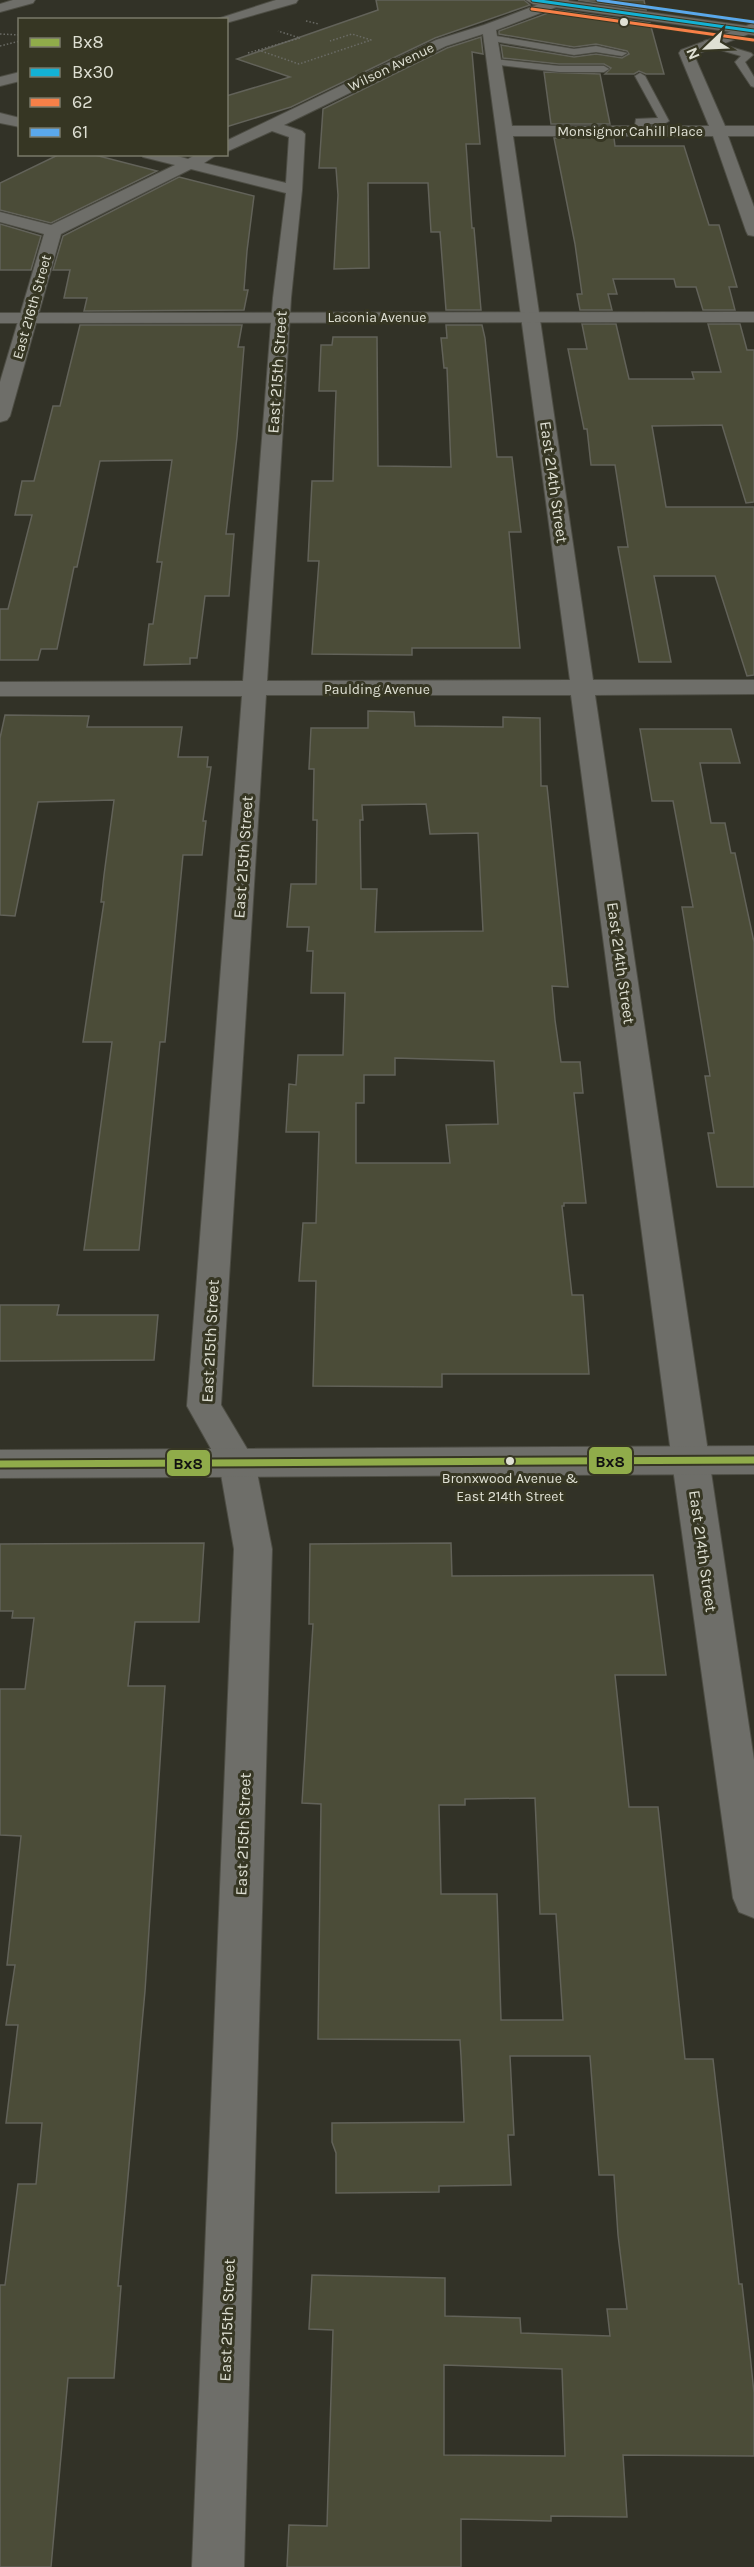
<svg xmlns="http://www.w3.org/2000/svg" width="754" height="2567" font-family="Karla,sans-serif">
  <style>
    .building { fill: #4b4c38; stroke: #626259; stroke-width: 1.5; fill-rule: evenodd }
    .lines { fill: none; stroke-linecap: round; stroke-linejoin: round }
    .service-casing { stroke: #4d4d44; stroke-width: 2 }
    .minor-casing { stroke: #4d4d44; stroke-width: 2 }
    .tertiary-casing { stroke: #4d4d44; stroke-width: 2 }
    .primary-casing { stroke: #4d4d44; stroke-width: 2 }
    .path { stroke: #6a6b65; stroke-width: 1.5; stroke-dasharray: 1.5 2; stroke-linecap: butt }
    .service { fill: #6e6e69; fill-rule: evenodd }
    .minor { fill: #6e6e69; fill-rule: evenodd }
    .tertiary { fill: #6e6e69; fill-rule: evenodd }
    .primary { fill: #6e6e67; fill-rule: evenodd }
    .bus-1-casing { stroke: #363623; stroke-width: 11 }
    .bus-2-casing { stroke: #363623; stroke-width: 5 }
    .bus-3-casing { stroke: #363623; stroke-width: 5 }
    .bus-4-casing { stroke: #363623; stroke-width: 5 }
    .bus-1 { stroke: #90ac4a; stroke-width: 7 }
    .bus-2 { stroke: #13b2d5; stroke-width: 3 }
    .bus-3 { stroke: #f78048; stroke-width: 3 }
    .bus-4 { stroke: #5aa8eb; stroke-width: 3 }
    .bus-dot { fill: #dfe0d4; stroke: #363623; stroke-width: 2 }
    .labels { text-anchor: middle; dominant-baseline: central; stroke-width: 6; stroke-linejoin: round; paint-order: stroke }
    .far-street-label { font-size: 14px; fill: #dfe0d4; stroke: #363623 }
    .bus-label { font-size: 14px; fill: #dfe0d4; stroke: #363623 }
    .street-label { font-size: 16px; fill: #dfe0d4; stroke: #363623 }
    .line-badge { stroke: #363623; stroke-width: 2 }
    .pale-badge-label { font-size: 16px; text-anchor: middle; font-weight: bold; fill: #111 }
  </style>
  <rect width="100%" height="100%" fill="#323227"/>
  <g class="building">
    <path d="M376 0H524L530 5 435 38 291 107 226 127V96L290 77 237 59 378 10Z"/>
    <path d="M578 0H644L646 10Z"/>
    <path d="M556 10 650 23 664 74H646L639 71 634 74H605L611 68 604 64H559L503 58 501 45 574 57 596 54 622 58 629 54 627 51 596 44 574 47 499 34V31Z"/>
    <path d="M481 37 483 54 472 52 480 144H466L472 228H474L481 310H446L440 232H431L428 183H368L369 268 334 269 338 195 336 168H319L323 109 447 48Z"/>
    <path d="M544 72 600 74 610 124H551Z"/>
    <path d="M554 138H614L615 146H684L709 225H719L737 287H729L735 310H703L696 287H676L674 279H613L617 294H608L612 310H580L577 294H582L575 244Z"/>
    <path d="M60 154H91L157 171 51 223 0 210V183Z"/>
    <path d="M179 177 254 196 247 251 244 290H248L244 310 84 311 87 298H64L70 270H53L63 236Z"/>
    <path d="M0 224 41 236 31 270H0Z"/>
    <path d="M582 324H616L629 379H694L692 372H721L708 324H740L747 350H754V502L746 503 722 425 652 426 666 507H754V675L747 676 715 576H654L671 662H639L618 547H628L615 465H591L587 429H584L568 349H587Z"/>
    <path d="M80 325H242L238 347H244L237 437 226 534H234L229 596H205L197 658H190V664L144 665 149 624H153L162 562H157L172 460 100 461 77 567H74L57 649H41L38 660H0V609H8L32 515H15L22 481H34L53 406H60Z"/>
    <path d="M446 325H482L485 338 497 457H512L521 532H509L520 648H412V655L312 654 319 561H308L312 481H333L334 445 336 391H319L321 345H332L333 337H377L378 466 451 467 447 368H444L441 338H447Z"/>
    <path d="M368 711 414 712 415 726 503 727V717L540 718 541 786H547L568 987 552 986 555 1020 561 1062H580L583 1093H574L586 1203H564V1206H562L572 1295H583L589 1374H442V1387L313 1386 316 1281H299L303 1223H316L319 1132H286L289 1084 296 1085 298 1055H343L345 993H311L313 951H307L309 927H287L291 884H316L317 820H313L314 769H309L311 728H368ZM426 804 430 834 478 833 483 931 375 932 377 889H361L360 820H363L362 805ZM395 1058 494 1061 498 1124 446 1125 450 1163H356V1103H364V1075H395Z"/>
    <path d="M5 715 89 716 87 727H182L178 757H208L207 767H211L203 821H206L202 855H183L165 1042H160L139 1250H84L112 1042H83L104 902H101L104 875 114 800 38 802 15 916 0 915V738Z"/>
    <path d="M640 729H731L740 763H700L711 823H725L731 853H735L754 942V1187H717L708 1133H714L705 1076H710L682 907H693L673 801H652Z"/>
    <path d="M0 1305H59L57 1315H158L154 1360 0 1361Z"/>
    <path d="M204 1543 199 1622H135L128 1686H165L145 1991 118 2286H121L114 2378H68L51 2567H0V2285H5L18 2184H36L42 2123H6L18 2025H6L15 1965H7L21 1836 0 1835V1689H25L34 1618H12L13 1611H0V1544Z"/>
    <path d="M451 1543 452 1576 653 1575 666 1675H615L629 1807H658L685 2059H713L739 2284H742L750 2354 754 2393V2456L623 2455 627 2517 551 2516V2521L461 2519V2567H287L289 2525 327 2526 333 2330 309 2329 312 2275 445 2278V2316L520 2318 521 2333 610 2336 607 2309H627L618 2235 614 2175H599L590 2056H510L514 2135H508L511 2185 439 2186V2192L336 2193V2153L332 2142V2123L464 2122 461 2056 460 2040 318 2039 321 1804 302 1803 313 1624H309L310 1544ZM535 1798 540 1914H556L563 2020H501L497 1894H441L439 1805H465V1799ZM444 2365 562 2369 565 2456 444 2455Z"/>
  </g>
  <g class="lines">
    <g class="service-casing">
      <g id="service">
        <path d="M490 35 574 49 596 46 627 53 622 56 596 52 574 55 487 40 486 38Z"/>
        <path d="M707 40 751 53 753 55 745 62 754 77V87L751 86 735 62 741 56 704 45V41Z"/>
        <path d="M494 59 559 66H604L609 69 604 72H559L491 64V60Z"/>
        <path d="M640 73 645 76 669 121 664 124H644V131L639 134 634 131 636 119 658 118 635 76Z"/>
      </g>
    </g>
    <g class="minor-casing">
      <g id="minor">
        <path d="M13 0H35L33 3 0 12V4Z"/>
        <path d="M276 0H298L296 3 226 23V20H214Z"/>
        <path d="M550 0H569L567 3 496 30 512 126H709L679 53 681 50 754 23V32L694 55 725 126H754V136H728L754 207V236L748 235 746 231 713 136H513L593 680H754V694L595 695 754 1760V1918L739 1912 733 1898 672 1461 571 695H266L221 1405 255 1462 272 1549 244 2567H192L234 1549 219 1463 187 1406 242 696H0V682L243 681 273 298 286 193 191 169 61 234 10 416 7 420 0 422V382L44 234 0 222V212L51 225 175 165 143 157 141 154H170L188 159 197 154H218L204 163 286 183 289 137 272 131 226 152V141L436 40 484 25ZM483 34 570 680 267 681 291 298 302 190 305 134 302 131 284 125 446 46Z"/>
        <path d="M20 72V81L0 86V77Z"/>
        <path d="M0 113 20 118V127L0 123Z"/>
      </g>
    </g>
    <g class="tertiary-casing">
      <g id="tertiary">
        <path d="M754 312V322L0 323V313Z"/>
        <path d="M754 1446V1474L0 1478V1450Z"/>
      </g>
    </g>
    <g class="primary-casing">
      <path id="primary" d="M526 0H562L754 27V35L533 4Z"/>
    </g>
    <g class="path">
      <path d="M306 21 319 24"/>
      <path d="M0 34 20 35"/>
      <path d="M0 46 20 41"/>
      <path d="M258 50 299 64 371 40 352 34 330 41"/>
      <path d="M248 53 300 38 278 31"/>
    </g>
    <use href="#service" class="service"/>
    <use href="#minor" class="minor"/>
    <use href="#tertiary" class="tertiary"/>
    <use href="#primary" class="primary"/>
    <g class="bus-1-casing">
      <path id="bus-1" d="M0 1464 754 1460"/>
    </g>
    <g class="bus-2-casing">
      <path id="bus-2" d="M533 0 754 31"/>
    </g>
    <g class="bus-3-casing">
      <path id="bus-3" d="M532 9 753 40"/>
    </g>
    <g class="bus-4-casing">
      <path id="bus-4" d="M598 0 754 22"/>
    </g>
    <use href="#bus-1" class="bus-1"/>
    <use href="#bus-2" class="bus-2"/>
    <use href="#bus-3" class="bus-3"/>
    <use href="#bus-4" class="bus-4"/>
  </g>
  <g class="bus-dot">
    <circle cx="624" cy="22" r="5"/>
    <circle cx="510" cy="1461" r="5"/>
  </g>
  <g class="labels">
    <g class="far-street-label">
      <text transform="translate(391 67) rotate(-26)">Wilson Avenue</text>
      <text x="630" y="131">Monsignor Cahill Place</text>
      <text transform="translate(32 307) rotate(-74)">East 216th Street</text>
      <text x="377" y="317">Laconia Avenue</text>
      <text x="377" y="689">Paulding Avenue</text>
    </g>
    <g class="bus-label">
      <text x="510" y="1478">Bronxwood Avenue &amp;<tspan x="510" dy="18">East 214th Street</tspan></text>
    </g>
    <g class="street-label">
      <text transform="translate(277 372) rotate(-86)">East 215th Street</text>
      <text transform="translate(554 482) rotate(82)">East 214th Street</text>
      <text transform="translate(243 857) rotate(-86)">East 215th Street</text>
      <text transform="translate(621 963) rotate(82)">East 214th Street</text>
      <text transform="translate(210 1341) rotate(-87)">East 215th Street</text>
      <text transform="translate(703 1551) rotate(82)">East 214th Street</text>
      <text transform="translate(243 1834) rotate(-88)">East 215th Street</text>
      <text transform="translate(227 2320) rotate(-88)">East 215th Street</text>
    </g>
  </g>
  <g class="line-badge">
    <rect x="588" y="1446" width="45" height="29" rx="6" fill="#90ac4a"/>
    <rect x="166" y="1449" width="45" height="28" rx="6" fill="#90ac4a"/>
  </g>
  <g class="pale-badge-label">
    <text x="610" y="1467">Bx8</text>
    <text x="188" y="1469">Bx8</text>
  </g>
  <rect x="18" y="18" width="210" height="138" fill="#363623" stroke="#7a7a6a" stroke-width="1.5"/>
  <rect x="30" y="38" width="30" height="9" fill="#90ac4a" stroke="#7a7a6a" stroke-width="1.5"/>
  <text x="72" y="48" font-size="18" fill="#dfe0d4">Bx8</text>
  <rect x="30" y="68" width="30" height="9" fill="#13b2d5" stroke="#7a7a6a" stroke-width="1.5"/>
  <text x="72" y="78" font-size="18" fill="#dfe0d4">Bx30</text>
  <rect x="30" y="98" width="30" height="9" fill="#f78048" stroke="#7a7a6a" stroke-width="1.5"/>
  <text x="72" y="108" font-size="18" fill="#dfe0d4">62</text>
  <rect x="30" y="128" width="30" height="9" fill="#5aa8eb" stroke="#7a7a6a" stroke-width="1.5"/>
  <text x="72" y="138" font-size="18" fill="#dfe0d4">61</text>
  <g transform="translate(706 48) rotate(247)" stroke="#363623" stroke-width="4.5" paint-order="stroke">
  <path d="M0-4.5L10 22L0 15L-10 22Z" fill="#dfe0d4"/>
  <text y="-9" font-size="16" font-weight="bold" text-anchor="middle" fill="#dfe0d4">N</text>
  </g>
</svg>
